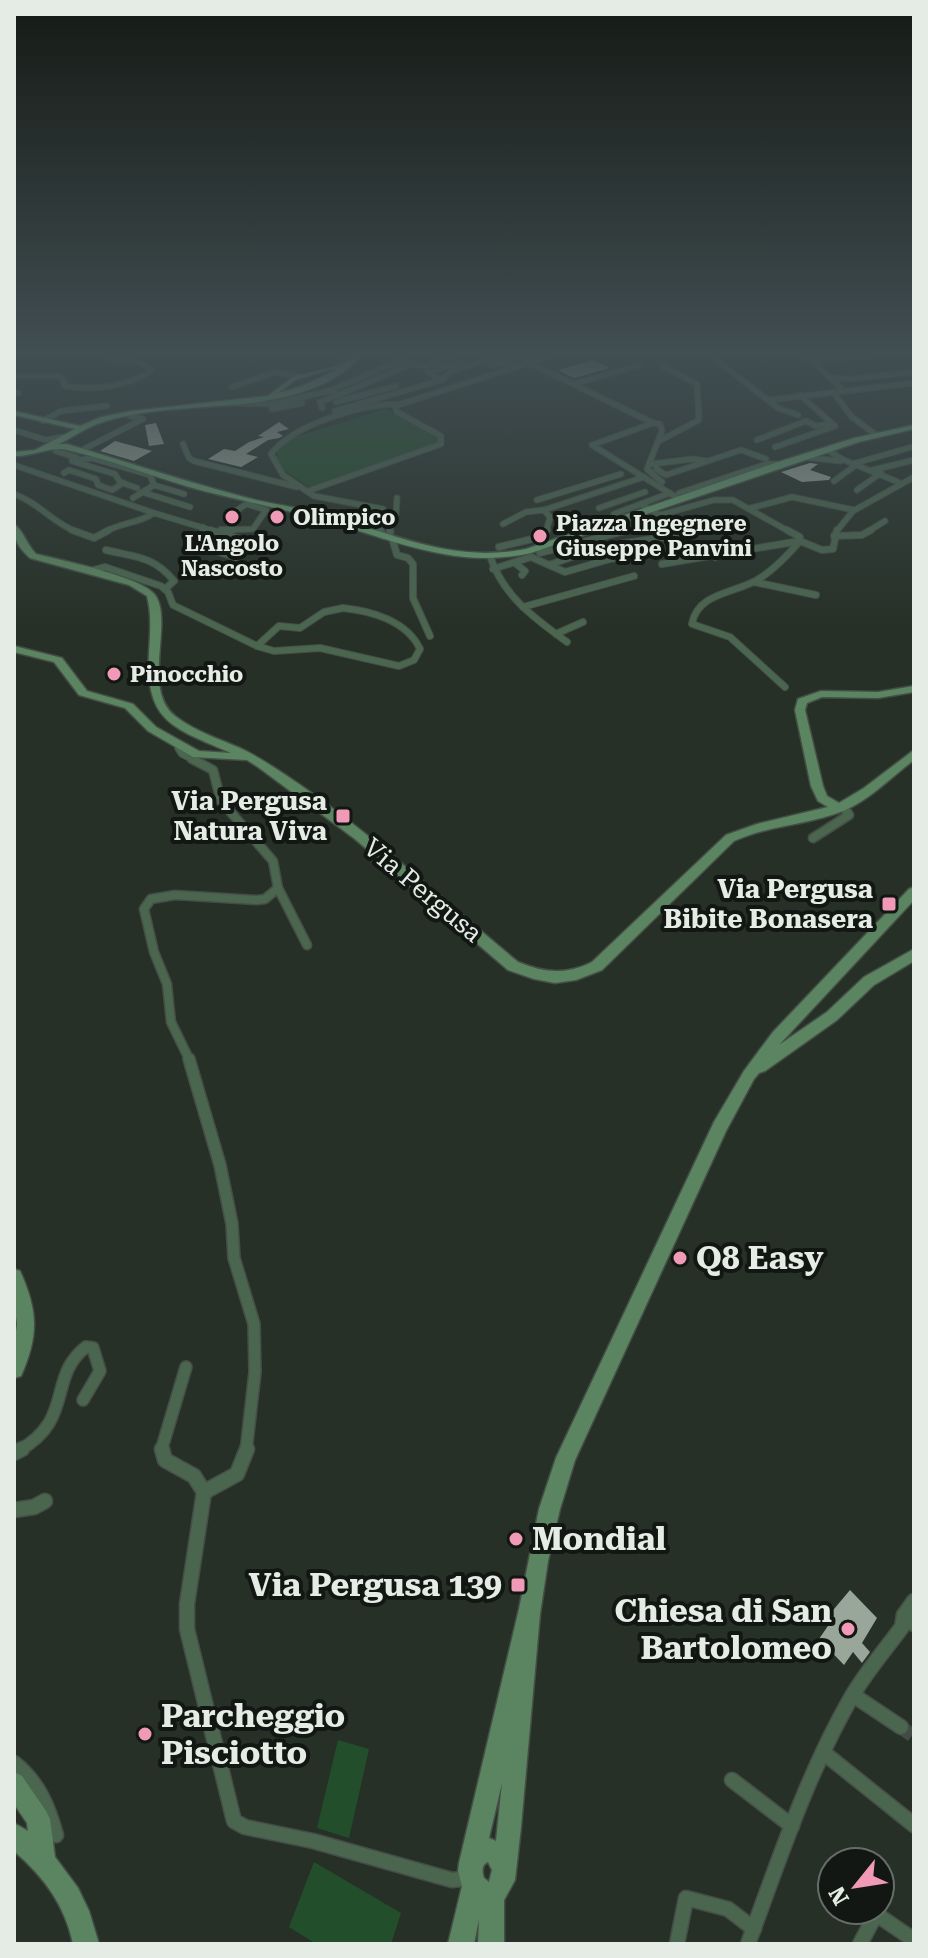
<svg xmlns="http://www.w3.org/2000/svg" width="928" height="1958" font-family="'Roboto Serif',serif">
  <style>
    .green { fill: #234e2b }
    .building { fill: #99a69a }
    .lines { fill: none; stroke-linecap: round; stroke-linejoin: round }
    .street-tunnel { stroke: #434c44; stroke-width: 14; stroke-dasharray: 14 7; stroke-linecap: butt }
    .street-far4-casing { stroke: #454e46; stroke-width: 7 }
    .street-far3-casing { stroke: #454e46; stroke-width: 8 }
    .street-far2-casing { stroke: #454e46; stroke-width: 11 }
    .street-far1-casing { stroke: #454e46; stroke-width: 14 }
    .street-casing { stroke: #454e46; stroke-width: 17 }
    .secondary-casing { stroke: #454e46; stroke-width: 3 }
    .primary-casing { stroke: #454e46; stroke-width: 3 }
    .street-far4 { stroke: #4b664f; stroke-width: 5 }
    .street-far3 { stroke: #4b664f; stroke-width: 6 }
    .street-far2 { stroke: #4b664f; stroke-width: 8 }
    .street-far1 { stroke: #4b664f; stroke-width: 11 }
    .street { stroke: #4b664f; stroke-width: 14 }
    .secondary { fill: #5b8560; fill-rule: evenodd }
    .primary { fill: #669d6e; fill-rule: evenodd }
    .poi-dot { fill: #f09ab7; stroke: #121713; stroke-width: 3 }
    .labels { text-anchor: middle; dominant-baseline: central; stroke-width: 8; stroke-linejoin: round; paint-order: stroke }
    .far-poi-label { font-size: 22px; font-weight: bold; fill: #e5ece6; stroke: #121713; text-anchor: start }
    .poi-label { font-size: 26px; font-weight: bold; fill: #e5ece6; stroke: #121713; text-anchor: end }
    .street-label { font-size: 26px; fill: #e5ece6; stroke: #121713 }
    .near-poi-label { font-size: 32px; font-weight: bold; fill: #e5ece6; stroke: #121713; text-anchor: start }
  </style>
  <rect width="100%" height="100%" fill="#263027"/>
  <g class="green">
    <path d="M386 409 438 438 439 442 309 487 282 469 276 460 278 448 291 438Z"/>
    <path d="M338 1740 369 1749 349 1838 317 1828Z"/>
    <path d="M314 1862 401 1913 391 1944H316L289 1927Z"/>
  </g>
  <g class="building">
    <path d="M593 360 610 368 574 378 558 370Z"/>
    <path d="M279 422 289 429 277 432 283 436 279 438 268 440 246 454 258 457 241 467 208 459 224 449 235 451 249 442 264 437 258 436Z"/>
    <path d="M156 423 164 444 149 446 145 425Z"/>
    <path d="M115 441 152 451 134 461 100 451Z"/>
    <path d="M810 463 818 464 810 470 831 477 829 480 802 482 781 472Z"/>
    <path d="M850 1590 877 1618 862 1643 870 1652 862 1663 853 1652 844 1665 819 1639 832 1620 829 1615Z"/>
  </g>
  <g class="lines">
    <path class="street-tunnel" d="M901 1727 914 1737"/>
    <g class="street-far4-casing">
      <g id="street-far4">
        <path d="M806 354 844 391"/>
        <path d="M14 356 20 354"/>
        <path d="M715 359 778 408 798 415"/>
        <path d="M811 359 880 354"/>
        <path d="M486 363 494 365 528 354"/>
        <path d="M530 363 653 423 592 445 679 499"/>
        <path d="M337 367 351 354"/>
        <path d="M14 376H57L63 379 65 386C92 391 129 387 151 370L141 363 111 359"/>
        <path d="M829 377 850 379 914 372"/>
        <path d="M442 380 427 372 460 363"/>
        <path d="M574 384 640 365"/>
        <path d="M232 387 275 372 300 377"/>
        <path d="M833 392 852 417 876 435"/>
        <path d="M14 393H18"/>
        <path d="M339 395 413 363"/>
        <path d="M769 400 914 383"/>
        <path d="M336 402 396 386"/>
        <path d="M229 403 272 404 329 391"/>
        <path d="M395 406 556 354"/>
        <path d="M322 408 320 402 339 395 329 391 399 361 425 366 455 354"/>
        <path d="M272 409 302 403"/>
        <path d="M335 411 442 380 450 372 504 354"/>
        <path d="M43 421 61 411 107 406"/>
        <path d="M653 423 660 424 662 431 647 469 662 482"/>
        <path d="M14 430 46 440 63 437"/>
        <path d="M757 440 806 421 816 426 831 424"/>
        <path d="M659 441 699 420 697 384 662 366"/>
        <path d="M183 444 189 458 194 461 297 487"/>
        <path d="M775 447 835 426 800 395"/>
        <path d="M827 450 844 460 898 482"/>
        <path d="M56 451 77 458"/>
        <path d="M80 451 143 419 128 415"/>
        <path d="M803 457 840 461"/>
        <path d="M652 464 692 459 707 461"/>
        <path d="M852 464 912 447"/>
        <path d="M14 465 154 513C138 524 122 522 105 532"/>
        <path d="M657 465 656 469 666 475 741 450 766 459"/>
        <path d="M873 470 914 460"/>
        <path d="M64 473 69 470 96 479 98 485 112 490 123 483"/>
        <path d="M834 481 856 465"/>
        <path d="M154 485 184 494"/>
        <path d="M857 490 881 473"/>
        <path d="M308 491 441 444V436L397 412 395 406"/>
        <path d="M142 492 190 507"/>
        <path d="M679 493 767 464H781"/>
        <path d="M14 494C41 504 51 522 77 532"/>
        <path d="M133 498 154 485 150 475 92 458 72 461 115 474 120 482 137 488"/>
        <path d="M537 500 621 474"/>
        <path d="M641 504 660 515 714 500H733L790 532"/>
        <path d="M599 508 645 492"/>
        <path d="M751 508 792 497 854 510"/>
        <path d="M544 510 550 517 546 532"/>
        <path d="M154 513 217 532"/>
        <path d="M614 514 670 493"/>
        <path d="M228 516 251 501"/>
        <path d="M503 524 526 512 544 510 644 477"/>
        <path d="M203 527V532"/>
        <path d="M221 530 253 529 266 510 247 504"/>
        <path d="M381 532 379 528 387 516 383 509 314 496 283 475 271 454C293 425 359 405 395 404"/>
        <path d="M391 532 389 526 396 515 397 498"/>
        <path d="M622 532 670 519"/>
        <path d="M836 532 853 511 914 477"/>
        <path d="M867 532 885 521"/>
      </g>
    </g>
    <g class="street-far3-casing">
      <g id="street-far3">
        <path d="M72 530 94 538 109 530"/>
        <path d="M203 530 204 547 237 558"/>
        <path d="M210 530 255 543"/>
        <path d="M221 530H232"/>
        <path d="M380 530 384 536"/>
        <path d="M834 536 862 535 871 530"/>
        <path d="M389 537 390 530"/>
        <path d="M392 538 397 555 408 558 413 564V598L430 636"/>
        <path d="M536 538 547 530"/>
        <path d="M499 547 536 538 545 545"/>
        <path d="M106 550C135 557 154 556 174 581L165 589"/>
        <path d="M540 553 629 530"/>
        <path d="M490 556C503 596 534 618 567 642"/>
        <path d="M515 563 525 571 522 575"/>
        <path d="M662 564 800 541V537L787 530"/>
        <path d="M549 565 600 547 678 535"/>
        <path d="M493 569 531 557 565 572 610 559 700 546 715 557"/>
        <path d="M90 571 105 567 161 586 168 592 173 605 257 646"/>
        <path d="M754 582 816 595"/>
        <path d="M523 607 634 576"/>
        <path d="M343 608C372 611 407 621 420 649L414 660 399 666 320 648 274 651 257 646 279 626 300 628 324 612Z"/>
        <path d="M556 634 583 622"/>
        <path d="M785 687 730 637 692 624C697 593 735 593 757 580 774 570 788 555 800 541L822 550 833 549 837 530"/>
        <path d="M180 744 178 748 182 754 196 761"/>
      </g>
    </g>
    <g class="street-far2-casing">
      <g id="street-far2">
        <path d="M192 759 213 770 221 801 273 861 278 888 307 945"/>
        <path d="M813 838 849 815 843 806"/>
        <path d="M190 1061 171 1022 167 984 154 952 144 909 151 899 175 895 257 900 265 899 278 888"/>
      </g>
    </g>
    <g class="street-far1-casing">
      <g id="street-far1">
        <path d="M189 1059 220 1165 232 1224 234 1258 254 1324 255 1372 246 1451"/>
        <path d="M18 1451C75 1420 47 1377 86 1347L93 1348 100 1371 83 1400"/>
        <path d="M161 1451 186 1367"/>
      </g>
    </g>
    <g class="street-casing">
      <g id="street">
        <path d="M162 1449 165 1460 194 1476 204 1492 187 1604V1629L234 1821 245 1827 313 1841 452 1880 471 1878"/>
        <path d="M14 1453 22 1449"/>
        <path d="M204 1492 237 1474 247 1449"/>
        <path d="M14 1510 34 1507 45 1501"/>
        <path d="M904 1615 914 1624"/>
        <path d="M853 1695 901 1727"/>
        <path d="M824 1753 914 1825"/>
        <path d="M14 1763C38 1782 48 1806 56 1835"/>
        <path d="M732 1780 792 1826"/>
        <path d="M677 1944 686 1898 728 1909 754 1929"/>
        <path d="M748 1944C779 1860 807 1774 852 1696 866 1672 885 1650 902 1627L904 1615 914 1601"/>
        <path d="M860 1944 876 1914 914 1940"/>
      </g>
    </g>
    <g class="secondary-casing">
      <g id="secondary">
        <path d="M14 524C23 530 27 545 36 554 60 560 143 577 155 595 174 621 141 689 175 716 194 731 219 739 240 748 257 756 272 766 287 776 369 831 442 899 518 962 544 973 567 975 592 962L726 835 757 824 828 807 818 801 811 786 795 710 798 699 821 691 878 692 914 686V692L878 698 822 697 807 703 805 710 823 786 827 796 839 803 864 788 914 750V760C891 777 870 800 843 811 808 825 769 825 734 841L602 970 576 980 555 983 534 979 508 970 355 839 258 767 247 760 193 757 148 731 125 708 79 695 54 662 14 652V646L62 658 87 691 133 704 156 727 199 751 231 753C174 728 145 723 149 653 150 634 152 615 147 596L129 585 30 558C18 547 14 540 14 524Z"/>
        <path d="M914 887V900L779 1045 827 1012 864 977 914 949V961L874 985 837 1020 765 1071 759 1073 754 1079 726 1131 575 1460 560 1509 548 1561 540 1614 521 1827 515 1880 504 1900V1944H478L479 1919 474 1944H448L462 1886 458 1871 459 1863 519 1609 539 1509 556 1458 714 1122 744 1071 773 1032 909 889ZM502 1783 496 1841 489 1838ZM488 1862 492 1870 489 1882 484 1878C482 1872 481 1865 488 1862Z"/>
        <path d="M14 1269 20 1271C38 1311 39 1335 21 1376L14 1378V1346L17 1324 14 1302Z"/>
        <path d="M14 1772 22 1776 46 1811 50 1819 55 1857 78 1888 89 1911 99 1944H73C65 1905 44 1877 14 1851V1823L28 1831 27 1823 14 1804Z"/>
      </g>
    </g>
    <g class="primary-casing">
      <path id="primary" d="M357 354H365C353 365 340 376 325 383 255 416 175 399 103 422 87 427 73 437 59 444H67C127 462 187 482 248 498 271 504 295 507 319 513 391 532 450 564 526 549L778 462 854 438 914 425V429L859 442 531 553C454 570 392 539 319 519 276 507 232 499 189 487 149 475 109 459 67 450 51 446 32 457 14 456V452L35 450 75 429 14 415V411L80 426 101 417 131 411 268 396 293 377 337 366V368L297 379 278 393C309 386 332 373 357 354Z"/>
    </g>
    <use href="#street-far4" class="street-far4"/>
    <use href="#street-far3" class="street-far3"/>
    <use href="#street-far2" class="street-far2"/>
    <use href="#street-far1" class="street-far1"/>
    <use href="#street" class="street"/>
    <use href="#secondary" class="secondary"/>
    <use href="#primary" class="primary"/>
  </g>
  <linearGradient id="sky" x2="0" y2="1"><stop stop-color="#151a15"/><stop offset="0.56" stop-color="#414e52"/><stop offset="1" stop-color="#414e52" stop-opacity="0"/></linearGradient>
  <rect width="928" height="629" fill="url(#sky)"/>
  <g class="poi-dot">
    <circle cx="232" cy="517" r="8"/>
    <circle cx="277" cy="517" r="8"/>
    <circle cx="540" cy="536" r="8"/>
    <circle cx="114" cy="674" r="8"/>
    <rect x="335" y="808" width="16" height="16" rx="4"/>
    <rect x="881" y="896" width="16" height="16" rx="4"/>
    <circle cx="680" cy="1258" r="8"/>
    <circle cx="516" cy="1539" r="8"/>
    <rect x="510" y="1577" width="16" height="16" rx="4"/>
    <circle cx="848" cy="1629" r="8"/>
    <circle cx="145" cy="1734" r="8"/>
  </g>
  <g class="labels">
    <g class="far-poi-label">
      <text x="293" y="517">Olimpico</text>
      <text x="556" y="523">Piazza Ingegnere<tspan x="556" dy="25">Giuseppe Panvini</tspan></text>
      <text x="232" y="543" text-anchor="middle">L'Angolo<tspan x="232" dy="25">Nascosto</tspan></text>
      <text x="130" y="674">Pinocchio</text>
    </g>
    <g class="poi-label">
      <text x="327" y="801">Via Pergusa<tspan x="327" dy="30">Natura Viva</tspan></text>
      <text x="873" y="889">Via Pergusa<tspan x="873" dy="30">Bibite Bonasera</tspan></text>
    </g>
    <g class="street-label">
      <text transform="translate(423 890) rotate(40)">Via Pergusa</text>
    </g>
    <g class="near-poi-label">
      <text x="696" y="1258">Q8 Easy</text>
      <text x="532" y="1539">Mondial</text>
      <text x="502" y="1585" text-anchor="end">Via Pergusa 139</text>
      <text x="832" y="1611" text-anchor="end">Chiesa di San<tspan x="832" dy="37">Bartolomeo</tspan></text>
      <text x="161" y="1716">Parcheggio<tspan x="161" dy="37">Pisciotto</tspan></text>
    </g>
  </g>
  <rect width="928" height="1958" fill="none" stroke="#e5ece6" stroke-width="32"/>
  <g transform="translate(856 1886) rotate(240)"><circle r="38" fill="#121713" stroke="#666c67" stroke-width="2"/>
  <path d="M0-6L14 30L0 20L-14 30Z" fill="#f09ab7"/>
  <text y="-12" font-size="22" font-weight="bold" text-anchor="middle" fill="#e5ece6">N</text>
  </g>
</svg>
